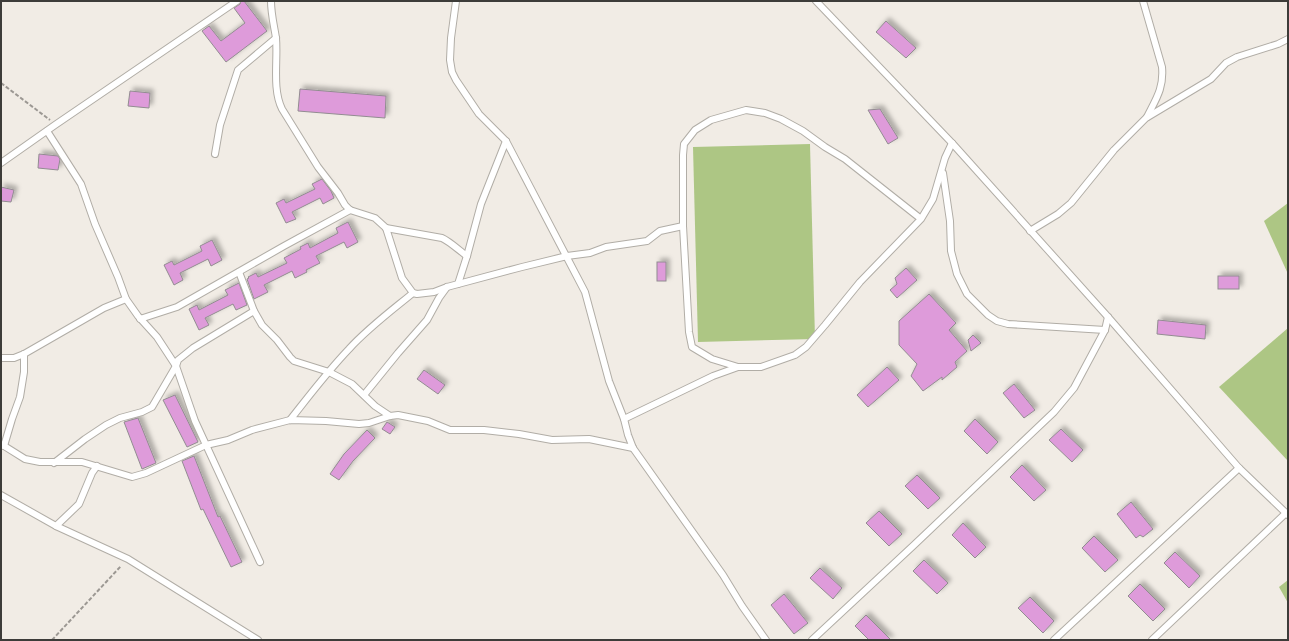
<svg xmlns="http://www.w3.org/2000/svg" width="1289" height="641" font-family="Jost,sans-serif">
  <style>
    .green { fill: #adc684 }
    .building { fill: #de9bda; stroke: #928c91; filter: url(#shadow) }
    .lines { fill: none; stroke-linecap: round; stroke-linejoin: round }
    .lane-casing { stroke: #b1ada6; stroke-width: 8 }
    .path { stroke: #9c9893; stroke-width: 2; stroke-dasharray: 4 2; stroke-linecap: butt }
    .lane { stroke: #fff; stroke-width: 6 }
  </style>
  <defs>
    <filter id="shadow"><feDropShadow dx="3.5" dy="-3.5" stdDeviation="2" flood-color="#0004"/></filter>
  </defs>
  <rect width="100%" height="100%" fill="#f1ece5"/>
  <g class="green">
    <path d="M810 144 815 339 698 342 693 147Z"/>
    <path d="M1288 203V274L1264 221Z"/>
    <path d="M1288 328V461L1219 387Z"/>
    <path d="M1288 580V603L1279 587Z"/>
  </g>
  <g class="building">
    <path d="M241 1H244L267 31 226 62 202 31 209 26 221 41 245 23 234 8 240 4Z"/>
    <path d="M886 21 916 48 906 58 876 32Z"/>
    <path d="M300 89 386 96 385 118 298 111Z"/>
    <path d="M130 91 150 93 149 108 128 106Z"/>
    <path d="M880 109 898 138 888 144 868 110Z"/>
    <path d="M39 154 58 156 60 159 58 170 38 168Z"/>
    <path d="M322 179 331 191 334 198 323 204 320 198 292 212 296 219 286 223 276 203 284 199 286 203 315 189 312 184Z"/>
    <path d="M1 187 14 190 11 202 1 201Z"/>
    <path d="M348 222 358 242 347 248 344 242 316 256 320 263 306 270 307 272 295 278 292 271 264 285 268 292 254 299 247 279 249 278 248 277 256 273 258 277 287 263 284 258 301 249 300 247 308 243 310 248 338 233 336 228Z"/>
    <path d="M212 240 222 260 211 266 208 259 180 273 183 280 174 285 164 265 172 261 174 265 202 251 200 246Z"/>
    <rect x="657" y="262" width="9" height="19"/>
    <path d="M906 268 917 280 897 298 890 290 897 284 895 278Z"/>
    <rect x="1218" y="276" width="21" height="13"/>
    <path d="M239 283 247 305 236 310 233 304 205 318 209 325 199 330 189 309 197 305 199 310 228 295 225 290Z"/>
    <path d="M929 294 956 323 949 330 967 351 955 362 957 367 942 380V377L923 391 911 376 917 364 899 345V321Z"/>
    <path d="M1158 320 1206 325 1205 339 1157 334Z"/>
    <path d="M973 335 981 343 971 351 968 340Z"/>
    <path d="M887 367 899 380 868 407 857 395Z"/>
    <path d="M424 370 445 385 438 394 417 379Z"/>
    <path d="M1014 384 1035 410 1024 418 1003 393Z"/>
    <path d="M175 395 198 442 187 447 163 400Z"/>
    <path d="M138 418 156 463 142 469 124 422Z"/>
    <path d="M975 419 998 442 987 454 964 431Z"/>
    <path d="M387 422 395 427 390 434 382 429Z"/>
    <path d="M1061 429 1083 450 1072 462 1049 440Z"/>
    <path d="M367 430 375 438 353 461 339 480 330 474 344 454Z"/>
    <path d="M194 456 218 517 220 516 242 562 231 567 203 509 201 510 182 461Z"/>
    <path d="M1022 465 1046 490 1034 501 1010 477Z"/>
    <path d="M917 475 940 498 928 509 905 486Z"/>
    <path d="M1131 502 1153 529 1143 537 1140 535 1136 538 1117 514Z"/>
    <path d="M879 511 902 534 889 546 866 523Z"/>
    <path d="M963 523 986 547 975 558 952 535Z"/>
    <path d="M1094 536 1118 560 1105 572 1082 548Z"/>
    <path d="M1175 552 1200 576 1189 588 1164 563Z"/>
    <path d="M924 560 948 583 937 594 913 571Z"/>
    <path d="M820 568 842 588 833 599 810 578Z"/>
    <path d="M1140 584 1165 609 1153 621 1128 596Z"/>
    <path d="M784 594 808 623 794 634 771 605Z"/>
    <path d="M1030 597 1054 621 1043 633 1018 608Z"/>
    <path d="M866 615 891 640H869L855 626Z"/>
  </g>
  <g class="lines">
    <g class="lane-casing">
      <g id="lane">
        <path d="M271 1C271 14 274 25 276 38 278 60 272 89 282 109L318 167 338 193 345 205 350 210 375 218 386 228 402 278 413 293 417 294 434 292 447 287 522 267 567 256 590 253 606 247 647 241 660 231 683 226"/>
        <path d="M456 1 451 38 450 60 452 72 456 80 479 114 506 141 585 292 609 381 624 419 628 435 633 448 723 575 742 606 766 640"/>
        <path d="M816 1 952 143 1108 317 1239 468 1288 515"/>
        <path d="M1143 1 1162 67C1164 88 1156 99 1147 117"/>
        <path d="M47 131 81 184 95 224 118 277 126 299 138 316 157 337 176 366 195 421 260 562"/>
        <path d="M215 154 220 125 238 70 276 38"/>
        <path d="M1 163 55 125 237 1"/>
        <path d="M943 173 950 221 951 251 957 274 967 294 988 315 997 321 1008 324 1105 330"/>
        <path d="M921 219 845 159 825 147 803 131 781 119 765 113 746 110 711 120 695 130 684 144 683 155V226L689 332 692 347 712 359 738 367H761L795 355 806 347 825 325 860 282 921 219 933 199 945 158 952 143"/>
        <path d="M386 228 442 238C449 241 460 251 467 256"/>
        <path d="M1030 231 1058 214 1071 203 1114 150 1146 118 1211 79 1226 63 1237 57 1278 44 1288 39"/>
        <path d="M239 272 254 311 262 325 277 340 290 357 294 361 329 372 352 384 375 406 390 416"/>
        <path d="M458 284 467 256 481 204 506 141"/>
        <path d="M140 319 177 307 284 246 350 210"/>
        <path d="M1 358H14L24 354 104 308 126 299"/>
        <path d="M364 395 398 353 427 320 439 298 447 287"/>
        <path d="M624 419 713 376 738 367"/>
        <path d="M290 420C309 396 327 372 349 349 368 328 391 311 413 293"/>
        <path d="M1 444 25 459 40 462H82L132 477 146 473 206 445 228 440 252 430 290 420 326 421 359 424 369 423 390 416 398 415 428 421 450 430H484L519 434 552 440 589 439 633 448"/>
        <path d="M4 446 12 419 20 397 24 372V354"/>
        <path d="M54 463 85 439 106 425 120 418 142 412 152 407 176 366 178 360 193 348 254 311"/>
        <path d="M1 495 56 526 128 559 258 640"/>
        <path d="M56 526 79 504 92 473 97 466"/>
        <path d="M812 640 914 545 1054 412 1074 388 1105 330 1108 317"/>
        <path d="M1054 640 1239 468"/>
        <path d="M1152 640 1286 513"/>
      </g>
    </g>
    <g class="path">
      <path d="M1 83 50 120"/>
      <path d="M52 640 121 566"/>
    </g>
    <use href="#lane" class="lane"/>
  </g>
  <rect width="1289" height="641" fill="none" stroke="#3d3c39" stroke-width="4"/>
</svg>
